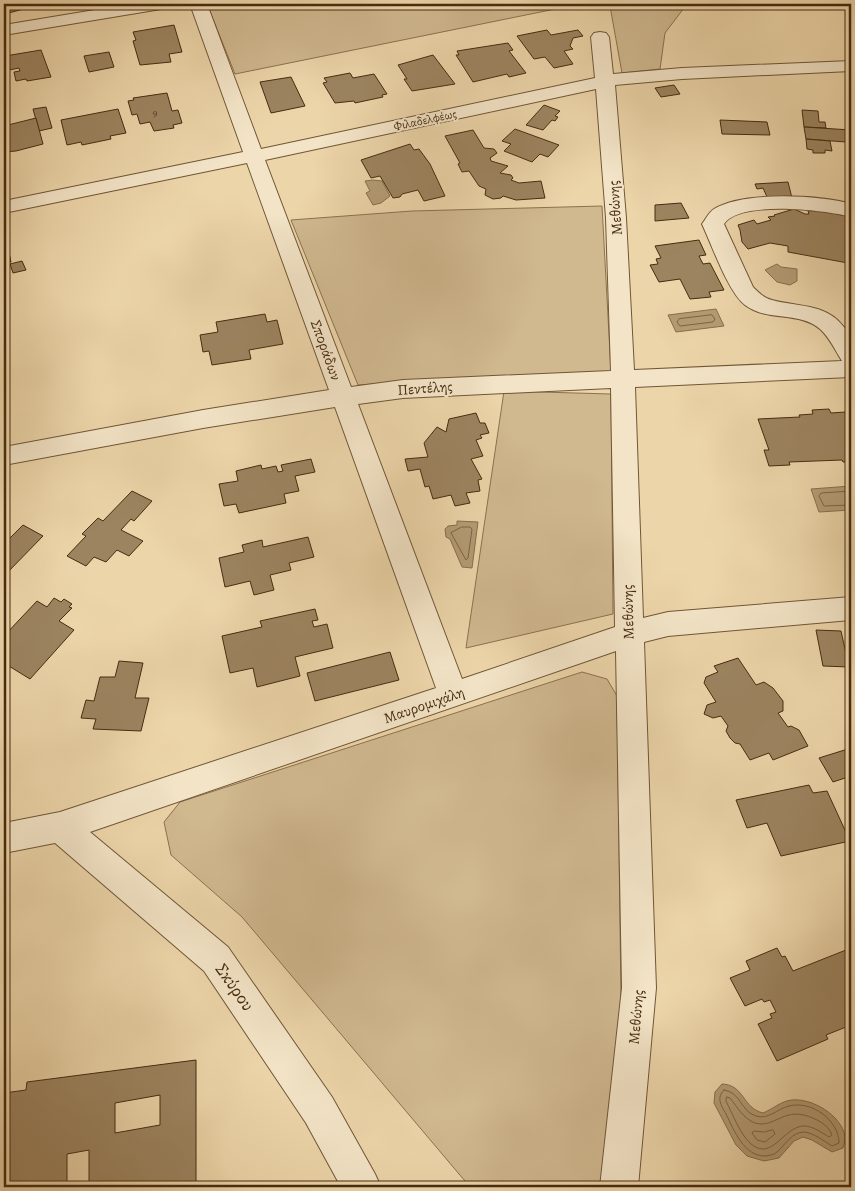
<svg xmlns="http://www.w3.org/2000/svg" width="855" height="1191" font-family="Alegreya,serif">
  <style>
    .green { fill: #d0b88f; stroke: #8b7250 }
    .water { fill: #b49c75; stroke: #886f4d }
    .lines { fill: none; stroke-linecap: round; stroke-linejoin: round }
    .shore { stroke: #7d6442; stroke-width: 1 }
    .building { fill: #9c8460; stroke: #462c10; fill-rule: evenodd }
    .minor-casing { stroke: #705636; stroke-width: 2 }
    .minor { fill: #f3e4c7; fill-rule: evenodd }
    .labels { text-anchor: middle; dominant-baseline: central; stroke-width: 4; stroke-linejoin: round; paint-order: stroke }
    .far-number-label { font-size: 11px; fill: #5c4224 }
    .far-street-label { font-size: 12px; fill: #462c10; stroke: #f3e4c7 }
    .street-label { font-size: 15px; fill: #462c10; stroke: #f3e4c7 }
    .near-street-label { font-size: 18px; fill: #462c10; stroke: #f3e4c7 }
  </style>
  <rect width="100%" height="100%" fill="#ecd5a9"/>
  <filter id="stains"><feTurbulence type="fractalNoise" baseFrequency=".004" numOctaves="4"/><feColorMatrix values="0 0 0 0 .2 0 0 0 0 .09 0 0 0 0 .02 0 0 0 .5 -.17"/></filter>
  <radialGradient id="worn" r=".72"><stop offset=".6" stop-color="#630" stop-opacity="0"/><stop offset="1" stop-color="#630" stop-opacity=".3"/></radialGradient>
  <g class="green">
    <path d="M207 4H580L235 74Z"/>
    <path d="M594 4H687L665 33 660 69 622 73 610 6Z"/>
    <path d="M602 206 611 372 475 377 358 385 291 220 412 211Z"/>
    <path d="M504 391 611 394 613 614 466 648Z"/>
    <path d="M582 672 607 679 617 696 623 1149 609 1187H470L242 917 171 855 164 822 180 802Z"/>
  </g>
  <g class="water">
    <path d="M373 180 382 181 390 196 381 203 373 205 366 193 370 191 365 181Z"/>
    <path d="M777 264 781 267 797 269V281L790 285 777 282 765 270Z"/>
    <path d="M716 309 724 326 676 332 668 315Z"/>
    <path d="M851 486V510L819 512 811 489Z"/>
    <path d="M457 521 478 522 472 568 462 567 450 539 446 537 445 529 448 526 457 525Z"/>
    <path d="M722 1084C745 1085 742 1108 763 1113 773 1109 781 1101 792 1100 812 1098 841 1115 845 1136 845 1140 844 1144 843 1148L832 1152 812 1140 803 1137 794 1141 779 1158 764 1161 747 1156 736 1145 714 1103 715 1092Z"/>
  </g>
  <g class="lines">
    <g class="shore">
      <path d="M712 315 715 319 713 322 680 326 677 322 679 319Z"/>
      <path d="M851 491 821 493 819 496 824 506 851 505"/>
      <path d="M462 527H470L472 529 468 558 466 560 451 533Z"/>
      <path d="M724 1090C741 1092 741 1112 756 1116 768 1120 777 1109 789 1106 811 1100 839 1120 839 1143L832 1146C824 1141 814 1133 804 1132 792 1132 785 1145 777 1152 774 1155 770 1155 766 1156 744 1157 734 1130 726 1114 721 1105 716 1098 724 1090Z"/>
      <path d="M727 1097 730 1098C737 1107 744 1119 755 1123 776 1129 784 1104 815 1119 823 1123 829 1127 832 1135L829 1137C822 1133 813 1126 804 1126 784 1126 772 1162 751 1144 740 1134 733 1115 726 1101Z"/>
      <path d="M773 1130 775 1134 765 1142 757 1140 752 1133 754 1131 764 1132Z"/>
    </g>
  </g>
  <g class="building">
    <path d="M4 4H29L31 7 5 14Z"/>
    <path d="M174 25 182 52 169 54 171 62 140 65 133 41 136 40 133 32Z"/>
    <path d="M547 30 551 35 578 30 583 36 573 38 570 46 573 49 564 51 573 64 554 68 545 57 534 59 517 36Z"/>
    <path d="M508 43 513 50 509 51 526 73 509 77 507 74 473 82 456 55H459L457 51Z"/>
    <path d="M41 50 51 77 27 81 26 79 16 81 14 72 20 71 19 68 9 70 5 56Z"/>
    <path d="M109 52 114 67 89 72 84 56Z"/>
    <path d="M433 55 455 84 412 91 404 79H407L398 65Z"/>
    <path d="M350 73 353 78 374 74 387 94 382 95 383 97 355 103 354 101 335 103 323 83 327 82 324 78Z"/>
    <path d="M291 77 305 106 271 113 260 82Z"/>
    <path d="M674 85 680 94 661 97 655 88Z"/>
    <path d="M167 93 172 111 178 110 182 123 173 125 174 128 154 131 150 122 140 124 137 114 132 115 128 101 134 100 133 98Z"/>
    <path d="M544 105 560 111 555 116 558 117 555 121 552 120 543 130 526 125Z"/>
    <path d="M46 107 52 128 39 131 33 109Z"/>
    <path d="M118 109 126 133 110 136 111 139 82 145 81 142 67 145 61 120Z"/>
    <path d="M802 110 818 111 819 122H825L826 128 804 127Z"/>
    <path d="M36 118 43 144 16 151 4 152V126Z"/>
    <path d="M720 120 767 122 770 135 722 134Z"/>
    <path d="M804 127 851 130V144H846V142L806 139Z"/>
    <path d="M515 129 559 145 548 157 540 154 532 162 504 151 511 144 502 141Z"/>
    <path d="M473 130 484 148 494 149 497 153 490 158 491 161 508 166 500 173 511 175 513 178 511 180 519 183 541 181 545 198 516 200 503 196 501 198 493 199 485 195 486 189 479 186 469 171 462 172 458 164 460 163 445 136Z"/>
    <path d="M806 139 830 141 832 151 825 150V153H813V150L807 149Z"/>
    <path d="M410 144 414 150 419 149 430 164 445 196 424 201 418 190 402 194 400 197 393 198 380 176 371 178 361 160Z"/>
    <path d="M788 182 792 198 768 199 763 188 757 189 755 184Z"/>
    <path d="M681 203 689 218 655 221V205Z"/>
    <path d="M794 209 805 214H809L808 211 825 209 837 211 840 215 851 216V256H850L848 263 788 252V246L770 243 748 249 742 242 740 230 738 225 754 220 757 224 771 220 768 217 775 216 774 215Z"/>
    <path d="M6 237 11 262 4 263V238Z"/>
    <path d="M699 240 706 255 699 256 703 264 710 263 724 290 709 292 711 297 690 299 680 279 659 282 650 265 658 264 656 259 661 258 655 246Z"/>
    <path d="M22 261 26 270 13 273 10 264Z"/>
    <path d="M265 314 267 322 277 320 283 344 249 350 251 359 212 365 209 351 203 352 200 335 218 332 216 322Z"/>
    <path d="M829 409 831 413 845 412 851 427V462H843L842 460 789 462 790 465 769 466 764 450H769L758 419 800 417 799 415 813 414 812 410Z"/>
    <path d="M476 413 480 423H485L489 433 480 435 482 438 476 440 483 456 471 459 482 479 478 480 480 491 466 493 470 503 455 506 451 495 433 499 429 486 425 487 420 469 408 471 405 459 428 457 424 443 437 427 446 432 449 419Z"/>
    <path d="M311 459 315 472 295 476 299 491 284 494 286 503 239 513 236 504 224 506 219 484 238 481 236 471 261 465 262 469 276 466 278 472 283 471 281 465Z"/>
    <path d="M132 491 152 501 134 521 131 519 121 530 143 541 129 556 117 550 106 562 94 557 86 566 67 556 86 536 82 534 98 518 103 521Z"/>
    <path d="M23 525 43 536 4 576V544Z"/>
    <path d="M308 537 314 557 289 563 291 570 270 575 274 590 254 595 250 581 225 587 219 558 244 552 242 545 262 540 263 547Z"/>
    <path d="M54 598 61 602 64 599 72 604 69 607 72 608 59 621 74 630 30 679 4 663V636L37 601 47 607Z"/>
    <path d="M315 609 318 620 312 621 314 627 327 624 333 648 295 657 300 676 257 687 253 668 230 673 222 636 262 627 260 621Z"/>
    <path d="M816 630 841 631 849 667 823 666Z"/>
    <path d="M390 652 399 680 315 701 307 673Z"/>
    <path d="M738 658 756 685 764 682 773 688 783 701V711L778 713 788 727 791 726 799 730 808 746 773 760 769 753 750 760 740 744 735 743 730 738 726 731 728 726 721 716 713 718 704 714 707 705 716 702 704 683 706 677 718 672 714 666Z"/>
    <path d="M119 661 143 663 135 698H149L141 731 93 729 96 719 81 718 86 700 94 701 100 677H115Z"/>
    <path d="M851 748V776L833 782 819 758Z"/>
    <path d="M809 785 813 793 827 791 850 841 781 856 767 823 747 828 736 800Z"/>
    <path d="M777 948 782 957 785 956 793 971 846 950 851 960V1037L846 1027 826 1035 828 1039 777 1061 758 1024 772 1018 770 1014 776 1012 770 1000 764 1002 762 999 745 1006 730 978 750 970 746 961Z"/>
    <path d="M196 1060V1187H154V1183L132 1187H4V1093L26 1090 27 1082ZM160 1095V1125L115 1133V1103ZM89 1150V1183L67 1187V1154Z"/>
  </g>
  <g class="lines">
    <g class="minor-casing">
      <g id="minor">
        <path d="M131 4H170L167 8 161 9 4 35V25Z"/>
        <path d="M190 4H207L261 149 595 78 591 37 594 33 600 32 606 33 609 37 613 74 682 68 851 61V71L682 79 615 85 626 218 634 370 842 361C835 350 830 338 820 329 799 311 767 322 745 305 728 292 712 245 702 224 706 219 709 212 714 209 743 191 819 195 851 204V217C826 210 739 200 724 224L753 287C759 293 764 298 772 300 797 307 825 303 843 326 846 329 850 334 851 339 854 350 851 365 851 377L635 387 643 618 668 612 851 597V620L668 636 644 642 656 988 638 1187H600L622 988 616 651 90 832 228 947 332 1097 375 1174 381 1187H341L306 1123 204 971 55 843 4 853V823L60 812 436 688 335 407 203 428 4 465V447L203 410 329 390 247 163 4 213V201L243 152ZM596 89 606 218 611 371 403 380 351 387 265 160ZM611 388 615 627 462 679 358 404 403 398Z"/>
      </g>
    </g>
    <use href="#minor" class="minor"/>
  </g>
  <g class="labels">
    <g class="far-number-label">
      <text x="155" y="112">9</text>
    </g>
    <g class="far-street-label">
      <text transform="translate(425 120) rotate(-12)">Φιλαδελφέως</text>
    </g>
    <g class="street-label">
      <text transform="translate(615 208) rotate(-94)">Μεθώνης</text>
      <text transform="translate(326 350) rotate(70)">Σποράδων</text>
      <text transform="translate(425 388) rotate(-4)">Πεντέλης</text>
      <text transform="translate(628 612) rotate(-91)">Μεθώνης</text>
      <text transform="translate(424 705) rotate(-19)">Μαυρομιχάλη</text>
      <text transform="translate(636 1017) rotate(-85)">Μεθώνης</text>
    </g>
    <g class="near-street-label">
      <text transform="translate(235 987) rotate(55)">Σκύρου</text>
    </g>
  </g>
  <rect width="855" height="1191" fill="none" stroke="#ecd5a9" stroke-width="20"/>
  <rect x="5" y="5" width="845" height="1181" fill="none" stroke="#462c10" stroke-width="2.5"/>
  <rect x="10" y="10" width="835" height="1171" fill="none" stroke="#462c10"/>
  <rect width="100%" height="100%" filter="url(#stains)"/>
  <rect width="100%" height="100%" fill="url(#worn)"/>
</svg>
